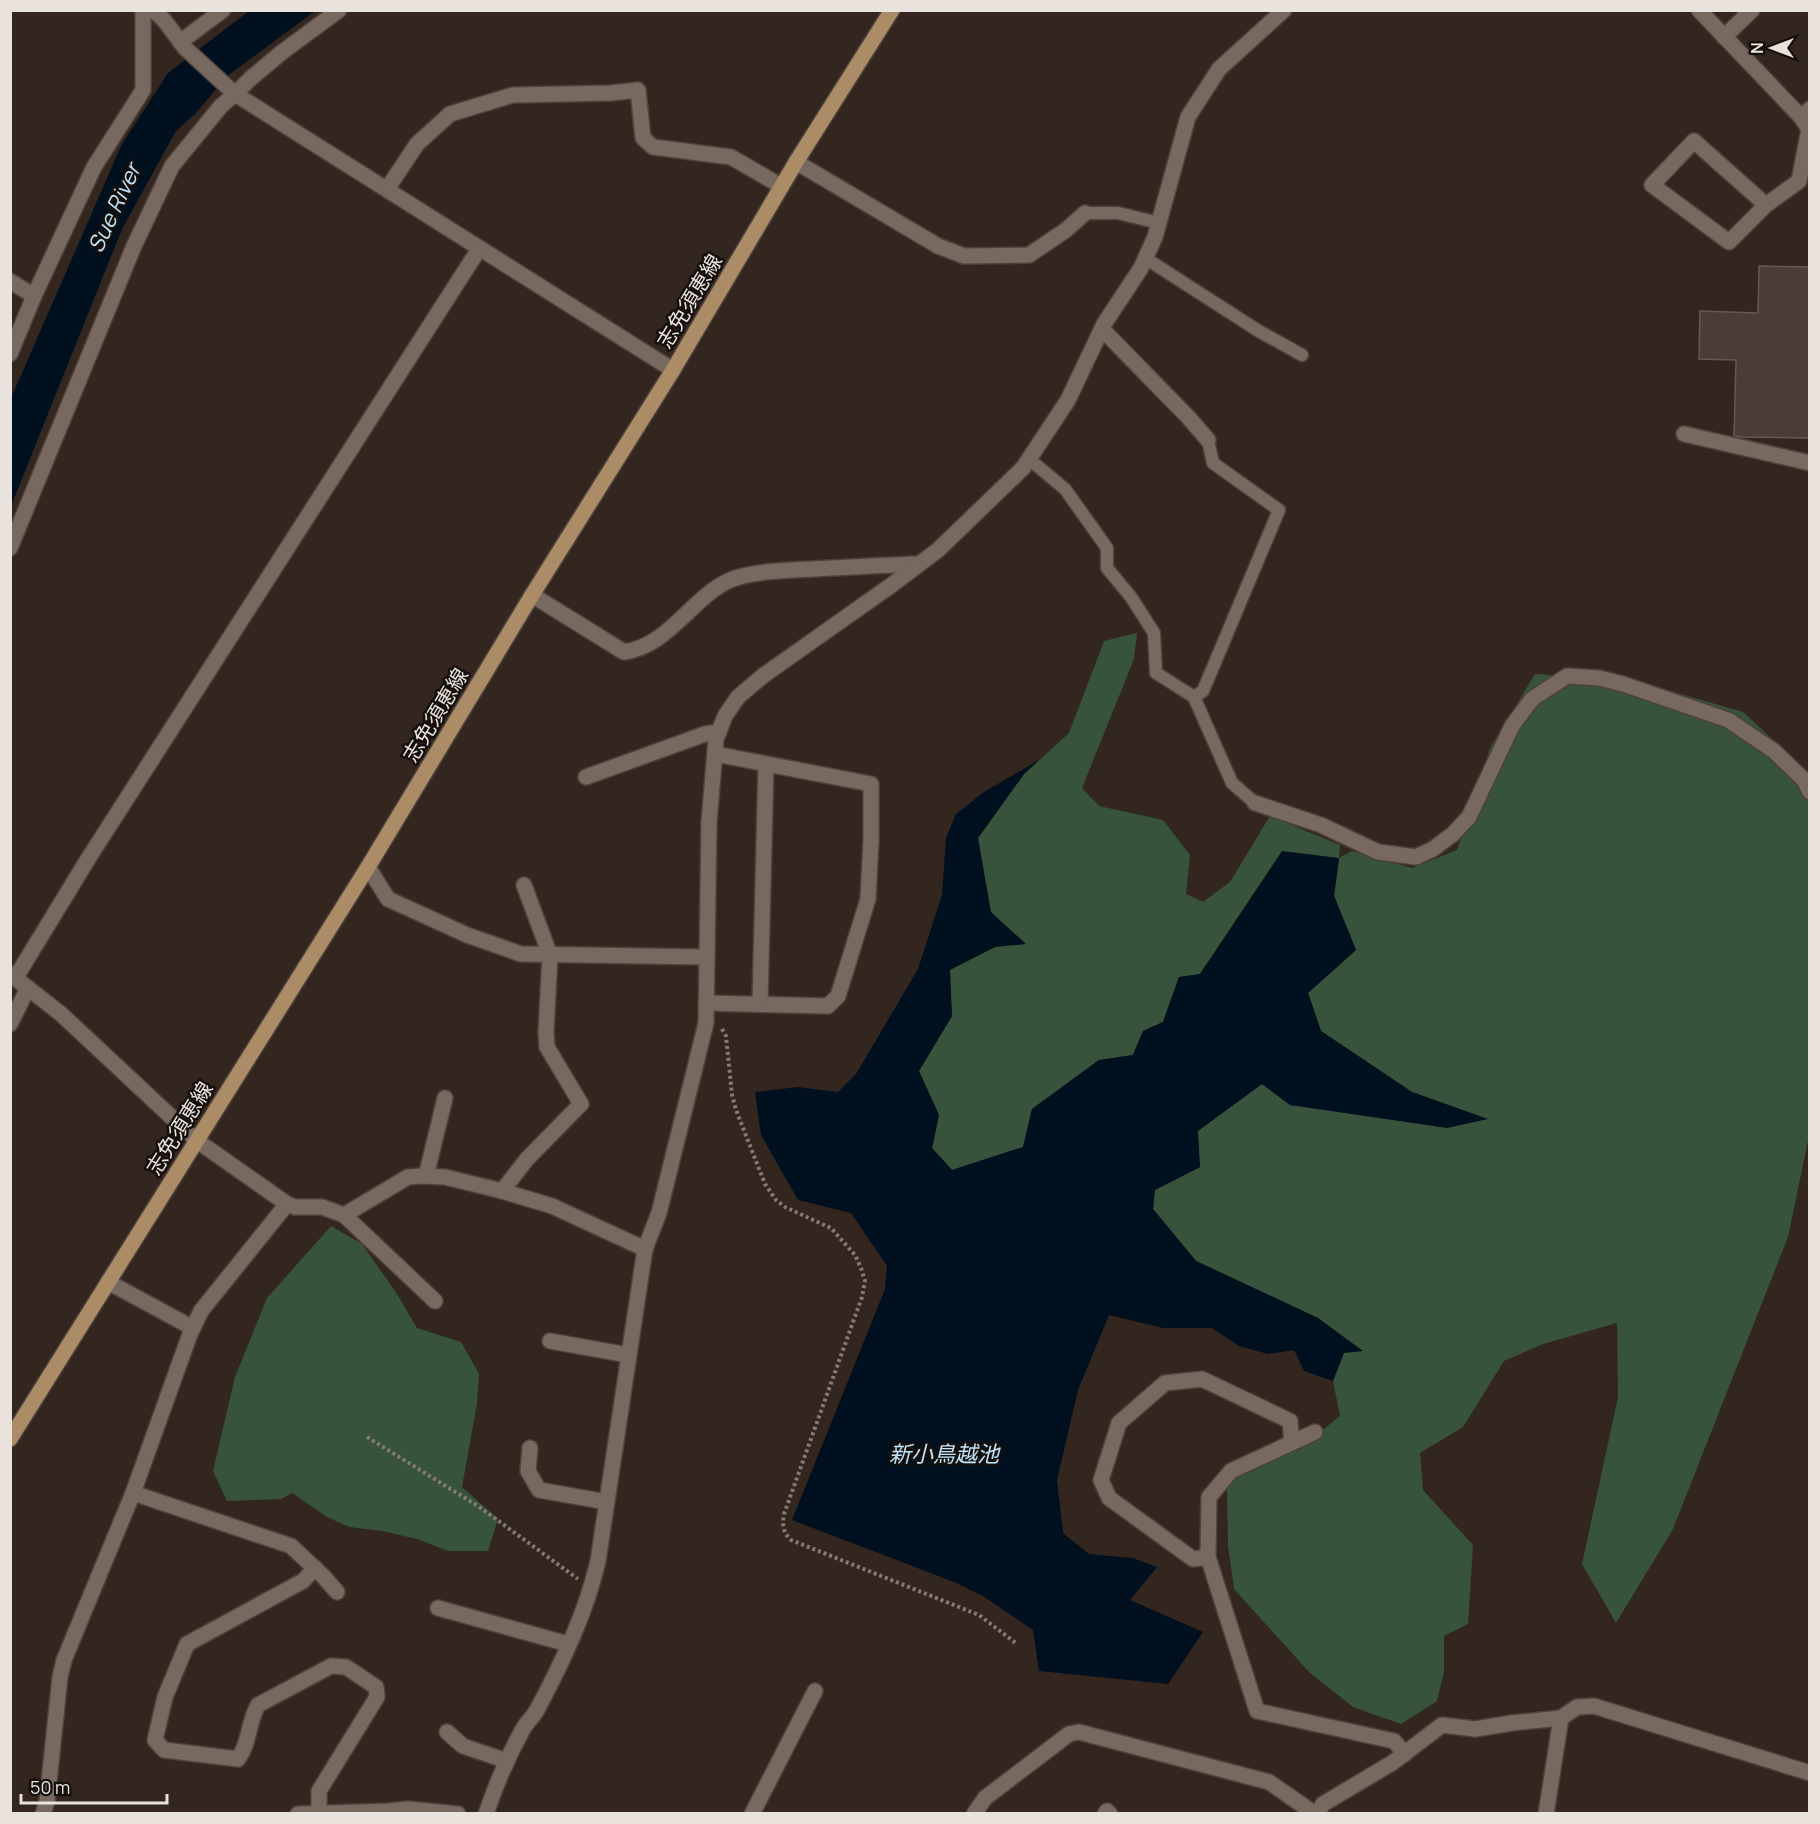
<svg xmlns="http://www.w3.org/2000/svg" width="1820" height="1824" font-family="Manrope,'Noto Sans JP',sans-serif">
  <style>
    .green { fill: #37533c }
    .water { fill: #00101f }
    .building { fill: #4b3d35; stroke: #675950; stroke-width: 1.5 }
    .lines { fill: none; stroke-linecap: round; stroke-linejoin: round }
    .lane-casing { stroke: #4c423b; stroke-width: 15 }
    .street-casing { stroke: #4c423b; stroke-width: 18 }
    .secondary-casing { stroke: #4c423b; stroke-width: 18 }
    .primary-casing { stroke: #4c423b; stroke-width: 18 }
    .path { stroke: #857b75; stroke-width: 4; stroke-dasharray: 3 3; stroke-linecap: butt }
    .lane { stroke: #776860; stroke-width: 12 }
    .street { stroke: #776860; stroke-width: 15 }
    .secondary { stroke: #776860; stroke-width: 15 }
    .primary { stroke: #ac8b67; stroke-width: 15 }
    .labels { text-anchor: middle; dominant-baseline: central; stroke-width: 5; stroke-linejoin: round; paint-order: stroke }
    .street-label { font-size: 21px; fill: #eae2dd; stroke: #16100d }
    .water-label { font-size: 22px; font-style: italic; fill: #bee4fc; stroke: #16100d }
  </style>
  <rect width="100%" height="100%" fill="#33261f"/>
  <g class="green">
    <path d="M1137 633 1134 659 1082 788 1099 806 1163 820 1190 855 1186 894 1203 902 1230 882 1270 816 1340 845 1339 858 1352 851 1412 868 1457 850 1490 748 1535 674 1632 680 1743 712 1809 773V1136L1788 1237 1673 1529 1616 1623 1582 1564 1618 1397 1617 1323 1543 1344 1504 1361 1463 1427 1420 1453 1423 1490 1473 1545 1468 1624 1444 1636V1672L1437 1701 1401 1724 1353 1707 1309 1672 1234 1589 1228 1545 1227 1489 1244 1467 1297 1450 1340 1416 1333 1381 1344 1352 1362 1351 1318 1318 1196 1261 1153 1209 1155 1190 1200 1167 1197 1131 1262 1084 1290 1105 1353 1113 1487 1119 1412 1092 1321 1031 1308 993 1356 950 1334 896 1339 859 1282 852 1200 974 1179 977 1163 1022 1143 1031 1133 1055 1099 1060 1032 1109 1023 1147 952 1170 932 1148 939 1115 919 1071 952 1016 949 970 995 947 978 838 1024 774 1069 733 1104 641Z"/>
    <path d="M331 1226 362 1244 397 1294 417 1328 461 1342 479 1374 477 1404 462 1487 498 1519 488 1551H448L417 1539 382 1531 349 1527 327 1517 292 1493 281 1499 227 1501 213 1471 235 1377 267 1298Z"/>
  </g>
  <g class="water">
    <path d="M249 11H315L226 77 196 113 176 131 122 229 11 506V398L122 144 168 73Z"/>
    <path d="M1039 760 1024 774 978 838 991 912 1026 944 995 947 950 970 952 1016 919 1071 939 1115 932 1148 952 1170 1023 1147 1032 1109 1099 1060 1133 1055 1143 1031 1163 1022 1179 977 1200 974 1282 851 1339 858 1334 896 1356 950 1308 993 1321 1031 1412 1092 1488 1119 1447 1128 1290 1105 1262 1084 1198 1131 1200 1167 1155 1190 1153 1209 1196 1261 1318 1318 1363 1351 1344 1353 1333 1381 1304 1371 1294 1350 1268 1354 1239 1346 1212 1328H1163L1109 1315 1078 1390 1057 1480 1063 1533 1089 1554 1133 1558 1157 1567 1130 1600 1203 1632 1168 1684 1039 1671 1033 1630 983 1596 954 1582 792 1520 885 1289 887 1266 851 1213 798 1200 761 1135 755 1092 798 1087 838 1092 856 1074 918 969 942 895 946 838 956 814 984 792Z"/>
  </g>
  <path class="building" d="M1759 266 1809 267V438L1742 437 1734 436 1736 360 1699 359 1700 311 1758 313Z"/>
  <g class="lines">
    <g class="lane-casing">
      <g id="lane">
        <path d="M1085 213H1118L1159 223"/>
        <path d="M1145 258 1257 330 1302 355"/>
        <path d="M1029 459 1065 489 1107 548V568L1131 597 1154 633 1156 673 1194 697 1203 691 1279 510 1213 463 1208 440"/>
        <path d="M1194 697 1232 783 1255 803"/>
      </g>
    </g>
    <g class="street-casing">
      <g id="street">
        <path d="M153 10 164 20 185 48 235 94 673 370"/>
        <path d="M1699 10 1801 117 1810 109"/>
        <path d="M1724 37 1752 10"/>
        <path d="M180 42 223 10"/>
        <path d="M796 162 938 246 964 256 1029 255 1066 230 1085 213"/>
        <path d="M387 189 417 144 450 114 513 95 611 93 638 90 643 138 653 147 731 157 781 186"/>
        <path d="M1766 205 1694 141 1652 185 1729 242 1766 205 1799 181 1809 129 1801 117"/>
        <path d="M10 281 34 296"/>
        <path d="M1102 329 1189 418 1208 440"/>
        <path d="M10 354 34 296 94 167 143 90V10"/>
        <path d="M1684 434 1810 463"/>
        <path d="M10 548 134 246 172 166 221 106 235 94 250 79 281 53 339 10"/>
        <path d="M532 595 624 652C668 646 691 599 728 581 749 571 791 570 814 569 849 567 884 565 919 564"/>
        <path d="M586 777 705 734 719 732"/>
        <path d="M1255 803 1321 825 1378 852 1416 857 1433 849 1453 834 1469 817 1512 726 1532 699 1567 676 1599 678 1623 684 1728 720 1774 751 1804 780 1810 792"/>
        <path d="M368 867 388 899 467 935 521 954 706 957"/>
        <path d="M16 977 88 859 479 249"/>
        <path d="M706 1003 828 1006 838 996 868 899 871 840V784L715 754"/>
        <path d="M760 1003 766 764"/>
        <path d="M10 1024 28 988"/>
        <path d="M196 1140 287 1204 295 1207H322L344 1215 408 1177 422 1176 445 1177 502 1191 552 1206 645 1249"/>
        <path d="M426 1176 445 1098"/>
        <path d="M502 1191 527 1159 581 1104 547 1047 546 1032 550 955 524 885"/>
        <path d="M344 1215 435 1301"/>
        <path d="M108 1282 193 1328"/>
        <path d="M550 1341 628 1355"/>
        <path d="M1315 1432 1231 1471 1209 1497 1208 1557 1257 1711 1394 1741 1405 1754"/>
        <path d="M530 1448 528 1471 539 1490 607 1502"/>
        <path d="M133 1493 291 1546 323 1576 337 1592"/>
        <path d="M1208 1557 1193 1559 1109 1498 1101 1480 1119 1423 1165 1383 1202 1379 1290 1421 1292 1443"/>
        <path d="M315 1568 303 1581 187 1644 165 1697 155 1740 164 1750 238 1759C250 1743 248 1722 258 1705L331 1666 346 1667 376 1687 377 1697 319 1791V1812"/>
        <path d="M438 1608 568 1644"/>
        <path d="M447 1732 463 1746 507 1761"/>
        <path d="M43 1814 47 1801 60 1677 64 1660 133 1493 190 1334 201 1311 287 1204"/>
        <path d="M298 1814 389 1811 408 1809 458 1814"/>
        <path d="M486 1814C496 1784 508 1756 523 1729 527 1722 533 1717 537 1710 562 1663 586 1613 598 1561L645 1249 659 1213 706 1023 709 822 716 739 725 716 738 697 764 675 893 584 938 550 1023 468 1068 400 1104 324 1141 268 1155 237 1188 117 1219 69 1284 10"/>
        <path d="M752 1814 815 1691"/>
        <path d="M974 1814 985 1798 1069 1734 1079 1732 1269 1782 1315 1814"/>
        <path d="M1105 1814 1107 1811 1110 1814"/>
        <path d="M1317 1814 1323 1804 1392 1763 1442 1725 1475 1729 1512 1723 1561 1718 1577 1707 1594 1706 1810 1773"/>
        <path d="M1546 1814 1561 1718"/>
      </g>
    </g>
    <g class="secondary-casing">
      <path id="secondary" d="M10 974 61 1014 196 1140"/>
    </g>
    <g class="primary-casing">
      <path id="primary" d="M10 1439 368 867 532 595 673 370 796 162 892 10"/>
    </g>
    <g class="path">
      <path d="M722 1029 726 1036 732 1095 736 1110 765 1184 776 1200 785 1207 831 1228 855 1255 861 1268 865 1281 862 1297 784 1514C782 1526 783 1532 791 1540L979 1615 1017 1644"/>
      <path d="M367 1437 478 1506 578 1579"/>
    </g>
    <use href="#lane" class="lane"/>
    <use href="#street" class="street"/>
    <use href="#secondary" class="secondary"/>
    <use href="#primary" class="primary"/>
  </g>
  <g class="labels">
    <g class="street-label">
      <text transform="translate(689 301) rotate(-59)">志免須恵線</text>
      <text transform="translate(435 715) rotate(-59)">志免須恵線</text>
      <text transform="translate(179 1128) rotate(-58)">志免須恵線</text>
    </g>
    <g class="water-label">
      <text transform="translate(114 208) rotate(-65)">Sue River</text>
      <text x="944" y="1454">新小鳥越池</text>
    </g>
  </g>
  <rect width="1820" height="1824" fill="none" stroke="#eae2dd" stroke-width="24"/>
  <g transform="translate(1772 48) rotate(270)" stroke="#16100d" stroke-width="4.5" paint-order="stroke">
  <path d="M0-4.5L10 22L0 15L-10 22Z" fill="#eae2dd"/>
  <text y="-9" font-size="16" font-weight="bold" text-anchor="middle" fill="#eae2dd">N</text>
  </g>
  <path d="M21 1794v9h146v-9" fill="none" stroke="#eae2dd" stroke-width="3"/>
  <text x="30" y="1794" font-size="18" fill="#eae2dd" stroke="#16100d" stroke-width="4.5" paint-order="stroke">50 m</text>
</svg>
